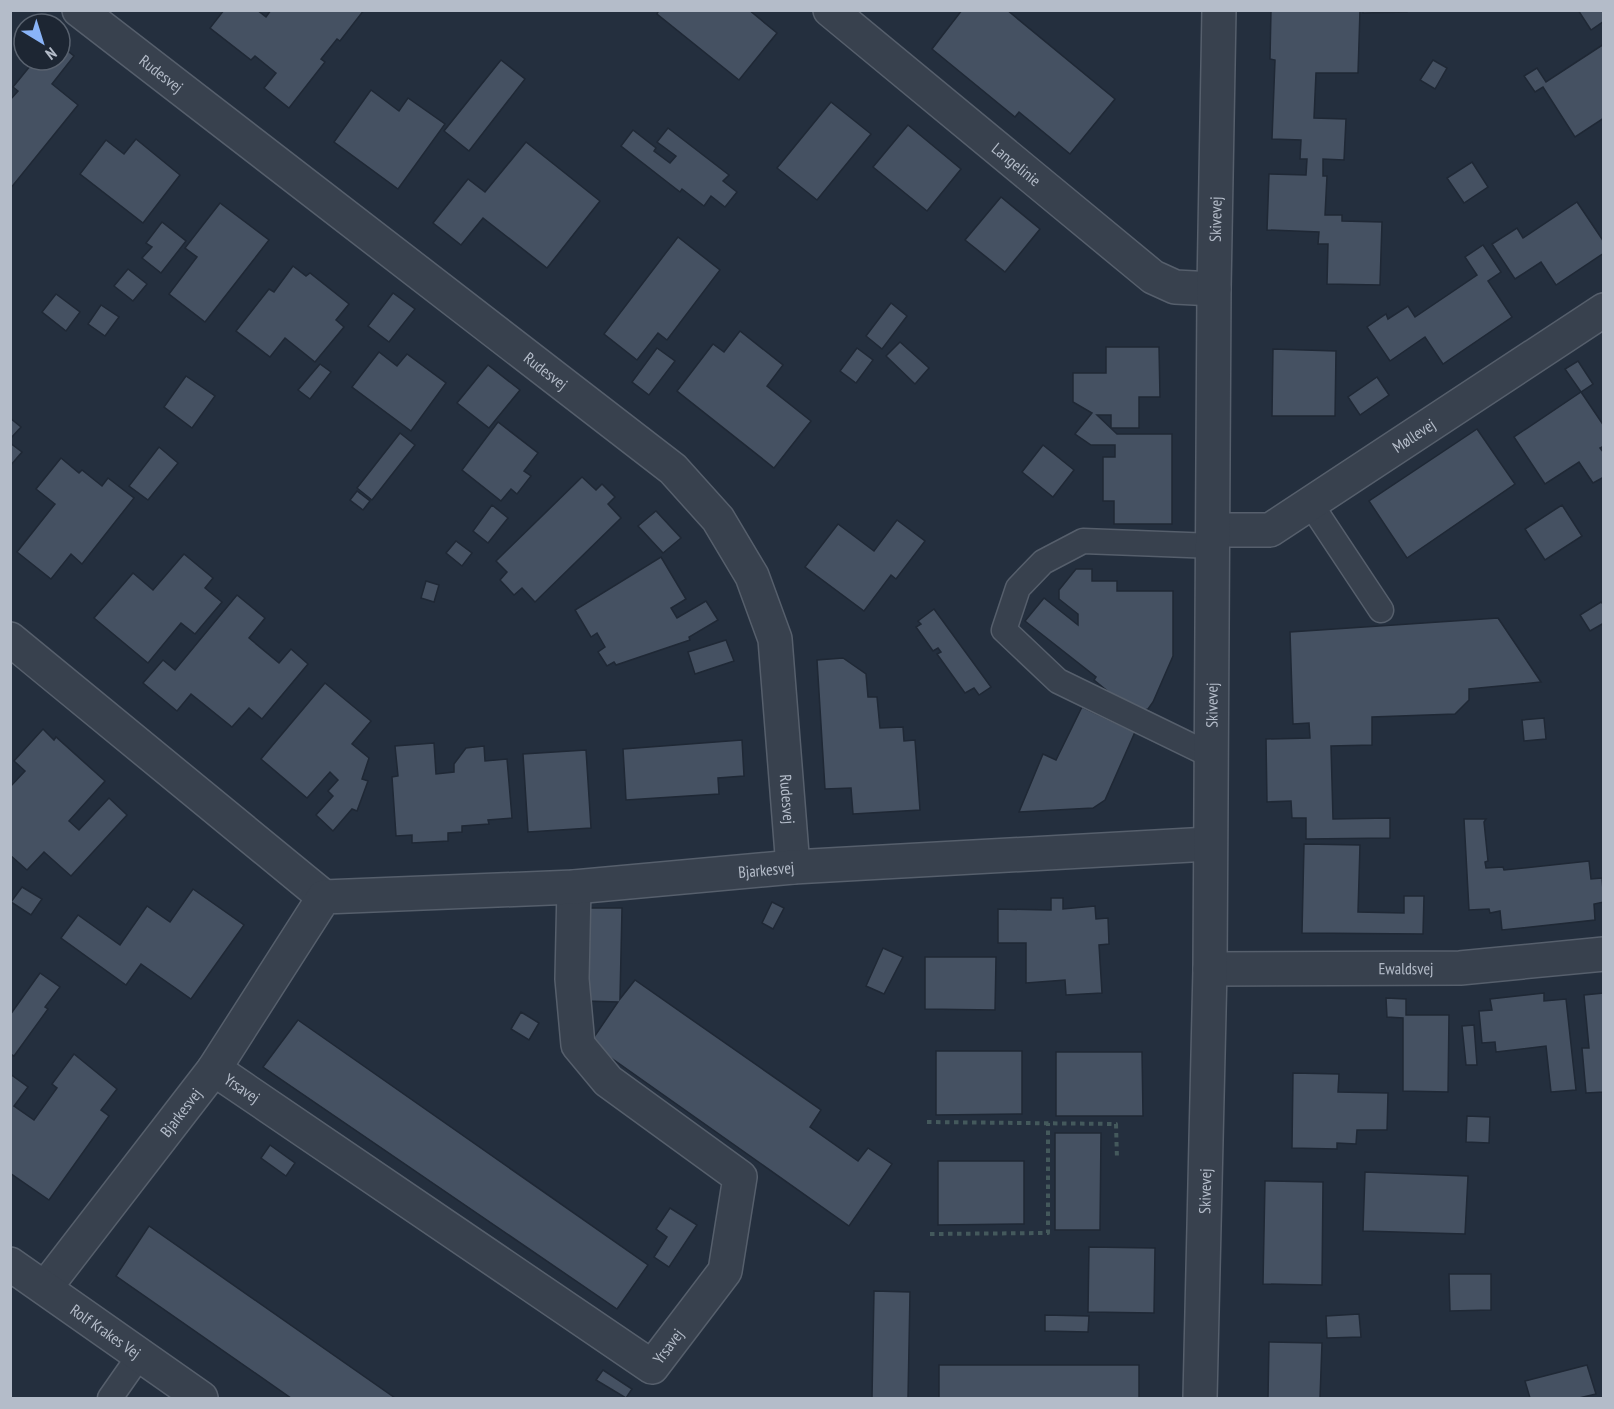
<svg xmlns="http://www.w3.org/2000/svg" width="1614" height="1409" font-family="'PT Sans Narrow',sans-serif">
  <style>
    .building { fill: #455162; stroke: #1f2835; stroke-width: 1.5 }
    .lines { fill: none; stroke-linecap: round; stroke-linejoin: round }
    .service-casing { stroke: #565f6c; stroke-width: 27 }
    .minor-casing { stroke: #565f6c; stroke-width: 36 }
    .tertiary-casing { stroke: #565f6c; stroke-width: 36 }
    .path { stroke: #44595c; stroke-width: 4; stroke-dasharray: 4.5 4.5; stroke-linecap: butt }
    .service { stroke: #38414e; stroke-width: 24 }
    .minor { stroke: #38414e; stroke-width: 33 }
    .tertiary { stroke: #38414e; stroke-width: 33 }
    .labels { text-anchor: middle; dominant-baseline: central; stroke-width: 5; stroke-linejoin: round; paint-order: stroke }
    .street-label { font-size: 16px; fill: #b4bcc9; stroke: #1d2633 }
  </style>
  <rect width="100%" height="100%" fill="#242f3e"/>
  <g class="building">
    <path d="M224 10H257L266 17 271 10H364L340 41 337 39 321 59 325 62 289 108 264 88 276 73 255 56 251 60 210 28Z"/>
    <path d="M659 10H749L777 33 739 80 657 14Z"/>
    <path d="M962 10H1007L1115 99 1070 154 1019 112 1015 117 932 49Z"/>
    <path d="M1271 10H1360L1358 73H1316L1314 118 1346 119 1344 160 1323 159V176H1327L1325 215H1342V221L1382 222 1380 285 1327 284 1328 244H1318L1319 232 1267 230 1269 174 1306 175 1307 159H1300L1301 140 1272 139 1275 60 1270 59Z"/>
    <path d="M1363 10H1407V12L1363 13Z"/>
    <path d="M1578 10H1604V21L1591 30Z"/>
    <path d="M1604 44V118L1575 137 1543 87 1535 92 1524 76 1537 68 1546 82Z"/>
    <path d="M60 45 74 56 52 84 78 105 10 189V100L18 91 13 87 35 60H60Z"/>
    <path d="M501 60 525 79 469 151 444 131Z"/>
    <path d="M1433 60 1447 68 1435 89 1420 80Z"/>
    <path d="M371 90 399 111 408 98 445 124 398 189 334 142Z"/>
    <path d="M831 102 871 134 817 200 777 168Z"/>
    <path d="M908 125 961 169 927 211 873 167Z"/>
    <path d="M668 128 729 175 723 181 737 192 725 207 711 196 704 206 682 189 680 192 621 146 633 130 656 148 654 151 670 163 676 156 657 142Z"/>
    <path d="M136 139 180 175 143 223 80 174 106 140 124 154Z"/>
    <path d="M526 142 600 201 547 268 483 218 461 245 433 223 468 179 485 192Z"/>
    <path d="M1472 162 1488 187 1464 203 1447 178Z"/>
    <path d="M1001 197 1040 229 1005 272 965 240Z"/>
    <path d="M1577 202 1604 242V253L1556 285 1541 262 1515 279 1492 244 1517 228 1523 238Z"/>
    <path d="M220 203 269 240 205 322 169 294 197 257 185 248Z"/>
    <path d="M162 222 186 241 161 273 142 258 152 247 146 243Z"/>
    <path d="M678 237 720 270 667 340 658 333 637 360 604 334Z"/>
    <path d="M1483 245 1501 272 1488 281 1512 317 1443 364 1425 337 1390 361 1367 327 1386 314 1388 319 1408 306 1415 317 1477 275 1465 257Z"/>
    <path d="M293 266 306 276 310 273 349 304 336 320 344 327 315 362 285 338 270 357 236 331 269 289 274 292Z"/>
    <path d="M128 269 147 284 133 301 114 286Z"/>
    <path d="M393 293 415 309 389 342 368 326Z"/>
    <path d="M56 294 80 312 66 331 42 312Z"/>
    <path d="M891 303 907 316 882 349 866 336Z"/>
    <path d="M101 305 119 317 105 336 88 324Z"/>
    <path d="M740 331 783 365 767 386 811 421 774 468 677 391 713 344 724 352Z"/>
    <path d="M900 342 929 368 915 384 886 356Z"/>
    <path d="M1106 347H1159L1160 397H1139V428H1111V415H1097L1117 434H1172V524H1114V501H1103V457H1115V445H1091L1075 434 1092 413 1073 402V373H1106Z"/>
    <path d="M657 348 675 361 649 395 632 382Z"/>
    <path d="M857 348 873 360 856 383 840 371Z"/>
    <path d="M1273 349 1336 351 1335 416H1272Z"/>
    <path d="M379 352 397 366 407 354 446 383 411 431 352 387Z"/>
    <path d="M1578 361 1593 384 1581 392 1565 369Z"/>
    <path d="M320 364 331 372 310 399 298 390Z"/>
    <path d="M488 365 520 390 489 428 457 403Z"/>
    <path d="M186 376 215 396 192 428 164 407Z"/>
    <path d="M1377 377 1389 395 1360 415 1348 397Z"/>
    <path d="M1581 392 1604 426V446L1600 448 1604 453V477L1593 483 1579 462 1545 484 1514 437Z"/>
    <path d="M10 418 21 427 10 439Z"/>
    <path d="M498 422 538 453 524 471 531 476 517 494 511 489 501 501 462 470Z"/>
    <path d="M1477 429 1515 484 1407 558 1369 501Z"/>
    <path d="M400 433 415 445 372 500 357 488Z"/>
    <path d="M10 443 22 452 10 466Z"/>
    <path d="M1043 445 1074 470 1053 497 1022 472Z"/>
    <path d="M159 447 178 463 148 500 129 486Z"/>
    <path d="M61 458 79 473 82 470 102 486 108 478 134 498 82 564 71 554 51 579 17 552 55 504 36 489Z"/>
    <path d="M582 477 596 490 602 484 615 497 608 504 621 518 535 602 522 588 514 595 500 580 507 572 496 561Z"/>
    <path d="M357 491 370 501 363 510 350 500Z"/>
    <path d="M492 505 508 518 488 543 473 531Z"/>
    <path d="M1562 505 1582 536 1545 560 1525 529Z"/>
    <path d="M656 511 681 538 663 553 638 526Z"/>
    <path d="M897 520 925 541 896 579 891 575 864 611 805 567 838 524 874 551Z"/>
    <path d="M456 541 472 553 462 566 446 553Z"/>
    <path d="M184 554 213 578 205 588 222 602 195 634 181 623 148 663 94 618 133 573 153 590Z"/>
    <path d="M661 557 686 599 671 608 677 618 706 601 718 620 689 637 690 640 616 665 614 662 607 666 598 652 605 647 597 633 591 637 575 610Z"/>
    <path d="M1076 569H1092V581H1117V591H1173V656L1153 702 1148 709 1142 711 1131 710 1094 680 1096 677 1025 621 1044 598 1078 625V614L1059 599V590Z"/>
    <path d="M426 581 439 585 434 602 421 598Z"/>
    <path d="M237 595 265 618 249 638 279 663 291 649 308 664 262 719 249 708 232 727 191 694 177 711 143 683 163 660 175 670Z"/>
    <path d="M1601 602 1604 605V623L1590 631 1580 615Z"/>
    <path d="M934 609 991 687 979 695 974 688 965 693 937 654 941 652 938 648 933 651 916 627 921 624 918 621Z"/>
    <path d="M1498 618 1541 682 1469 689V700L1455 714 1372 717V745L1331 746 1333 819 1390 818V838L1306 839V818H1292L1291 801 1267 802 1266 739 1310 738 1309 723 1293 724 1290 632Z"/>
    <path d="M726 640 734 661 695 674 688 652Z"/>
    <path d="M843 658 866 674 868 697H877L880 728 903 727 904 741 915 740 920 810 853 814 851 788 825 789 817 660Z"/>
    <path d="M325 683 371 721 352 744 369 758 362 779 368 781 357 811 352 809 333 831 316 815 333 796 328 791 338 780 330 772 307 798 261 759Z"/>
    <path d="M1082 707 1135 732 1105 800 1093 808 1019 812 1043 754 1056 760Z"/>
    <path d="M1544 718 1546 739 1524 741 1522 720Z"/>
    <path d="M43 729 54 740 56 737 105 781 69 821 79 830 109 798 127 815 71 876 44 852 27 870 10 855V787L25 771 14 761Z"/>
    <path d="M742 740 744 776 718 778 719 794 626 800 623 749Z"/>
    <path d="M434 743 436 774 454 772V764L466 748 484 746 485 761 507 759 512 818 488 820 489 824 462 826V832L448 833V841L412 843V835L396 836 392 777 398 776 395 746Z"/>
    <path d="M586 750 591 828 528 832 523 754Z"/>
    <path d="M1464 819H1486L1484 822 1488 861 1485 862 1486 868 1503 867 1504 870 1589 861 1591 879 1602 878 1604 902 1594 904 1595 920 1502 930 1500 911 1490 913 1489 909 1469 910Z"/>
    <path d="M1304 844 1360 845 1358 912 1404 913V896H1424L1423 934 1302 933Z"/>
    <path d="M22 887 42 899 31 915 11 902Z"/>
    <path d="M193 889 244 925 191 999 141 964 126 985 61 938 78 915 120 945 147 906 170 922Z"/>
    <path d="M1051 898H1063V909L1095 906 1096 919 1108 918 1109 944 1099 945 1102 993 1066 995 1065 980 1026 983V943H998V909L1051 910Z"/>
    <path d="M772 902 784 908 773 929 762 923Z"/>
    <path d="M587 908H622L620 999 635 980 821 1110 810 1127 858 1161 868 1148 892 1164 849 1226 590 1043 618 1002 585 1001Z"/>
    <path d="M883 948 903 957 884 994 866 986Z"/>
    <path d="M925 957H996L995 1010 925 1009Z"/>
    <path d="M40 973 60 987 45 1007 48 1009 14 1056 10 1054V1015Z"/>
    <path d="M1544 993V1001L1566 999 1576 1090 1551 1092 1546 1046 1496 1052 1495 1042 1482 1043 1479 1011 1492 1010 1490 999Z"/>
    <path d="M1604 993V1092L1586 1093 1582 1048H1589L1584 995Z"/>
    <path d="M1386 998 1406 999V1015H1449L1448 1092 1403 1091V1018L1387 1017Z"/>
    <path d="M521 1012 539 1023 529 1040 511 1029Z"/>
    <path d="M298 1020 648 1265 617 1309 263 1067Z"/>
    <path d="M1474 1025 1477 1065H1466L1462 1026Z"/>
    <path d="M936 1051H1022V1114L936 1115Z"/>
    <path d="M1056 1052H1142L1143 1116H1056Z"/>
    <path d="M74 1054 117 1089 101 1110 109 1116 49 1200 10 1173V1074L28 1087 14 1106 34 1120 57 1088 52 1084Z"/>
    <path d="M1293 1073 1339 1074 1338 1092 1388 1093 1387 1130H1357L1356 1144 1337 1143V1149L1292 1148Z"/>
    <path d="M1467 1116 1490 1117 1489 1143 1466 1142Z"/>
    <path d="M1055 1133H1101L1100 1230H1055Z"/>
    <path d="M270 1145 295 1163 286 1176 261 1158Z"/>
    <path d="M938 1161H1024V1224L938 1225Z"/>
    <path d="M1365 1172 1468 1176 1465 1234 1363 1231Z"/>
    <path d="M1265 1181 1323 1182 1322 1285 1263 1284Z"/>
    <path d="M670 1208 697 1225 669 1267 654 1257 667 1237 656 1229Z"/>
    <path d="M149 1226 395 1398H291L116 1276Z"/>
    <path d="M1089 1247 1155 1248 1154 1313 1088 1312Z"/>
    <path d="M1449 1274H1491V1310L1450 1311Z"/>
    <path d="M874 1291 910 1292 908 1398H872Z"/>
    <path d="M1359 1314 1361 1337 1327 1338 1326 1316Z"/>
    <path d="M1045 1315 1089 1316 1088 1332 1045 1331Z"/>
    <path d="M1269 1342 1322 1343 1320 1398H1268Z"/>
    <rect x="939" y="1365" width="200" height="33"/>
    <path d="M1587 1365 1596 1394 1579 1398H1530L1525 1381Z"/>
    <path d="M603 1370 632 1389 626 1398 596 1380Z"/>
  </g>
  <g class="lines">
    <g class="service-casing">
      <g id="service">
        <path d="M1310 503 1381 610"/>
        <path d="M1212 756 1058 681 1004 630 1018 588 1043 562 1083 541 1214 546"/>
        <path d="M110 1398 140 1355"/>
      </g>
    </g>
    <g class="minor-casing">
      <g id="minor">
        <path id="s1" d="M79 10 673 469 718 519 752 576 775 639 793 867"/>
        <path id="s2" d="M830 10 1153 277 1175 287 1214 289"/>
        <path id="s3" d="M1214 530H1270L1604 310"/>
        <path d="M10 639 324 897"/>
        <path id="s4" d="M1210 969 1460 968 1604 954"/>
        <path id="s5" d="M214 1069 652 1367 725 1271 740 1177 608 1081 578 1045 572 979 574 887"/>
        <path id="s6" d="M45 1288 214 1069 324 897 574 887 793 867 1209 844"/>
        <path id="s7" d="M1200 1398 1210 969 1214 289 1219 10"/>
      </g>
    </g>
    <g class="tertiary-casing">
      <g id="tertiary">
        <path id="s8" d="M10 1264 201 1398"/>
      </g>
    </g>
    <g class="path">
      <path d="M927 1122 1116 1124 1117 1159"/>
      <path d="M930 1234 1048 1233V1123"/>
    </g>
    <use href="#service" class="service"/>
    <use href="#minor" class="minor"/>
    <use href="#tertiary" class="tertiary"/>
  </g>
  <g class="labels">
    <g class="street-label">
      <text stroke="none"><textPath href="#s1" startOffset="104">Rudesvej</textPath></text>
      <text stroke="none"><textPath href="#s2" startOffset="242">Langelinie</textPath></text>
      <text stroke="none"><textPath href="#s7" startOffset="1179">Skivevej</textPath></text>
      <text stroke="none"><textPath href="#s1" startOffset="590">Rudesvej</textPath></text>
      <text stroke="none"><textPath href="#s3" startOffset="228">Møllevej</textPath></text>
      <text stroke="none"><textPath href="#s7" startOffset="693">Skivevej</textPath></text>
      <text stroke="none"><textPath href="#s1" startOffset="1112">Rudesvej</textPath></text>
      <text stroke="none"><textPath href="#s6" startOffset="924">Bjarkesvej</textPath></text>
      <text stroke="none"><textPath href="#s4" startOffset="196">Ewaldsvej</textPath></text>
      <text stroke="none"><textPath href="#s5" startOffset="34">Yrsavej</textPath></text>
      <text stroke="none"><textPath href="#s6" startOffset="222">Bjarkesvej</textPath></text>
      <text stroke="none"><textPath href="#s7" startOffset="207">Skivevej</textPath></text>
      <text stroke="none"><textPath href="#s8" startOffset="117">Rolf Krakes Vej</textPath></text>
      <text stroke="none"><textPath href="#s5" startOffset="556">Yrsavej</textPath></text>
    </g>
  </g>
  <rect width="1614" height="1409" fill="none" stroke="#b4bcc9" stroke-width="24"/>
  <g transform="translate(42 42) rotate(142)"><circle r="28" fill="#1d2633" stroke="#59626f" stroke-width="1.5"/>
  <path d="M0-4.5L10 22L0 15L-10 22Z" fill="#8ab4f8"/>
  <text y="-9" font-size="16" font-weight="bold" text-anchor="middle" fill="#b4bcc9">N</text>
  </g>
</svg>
